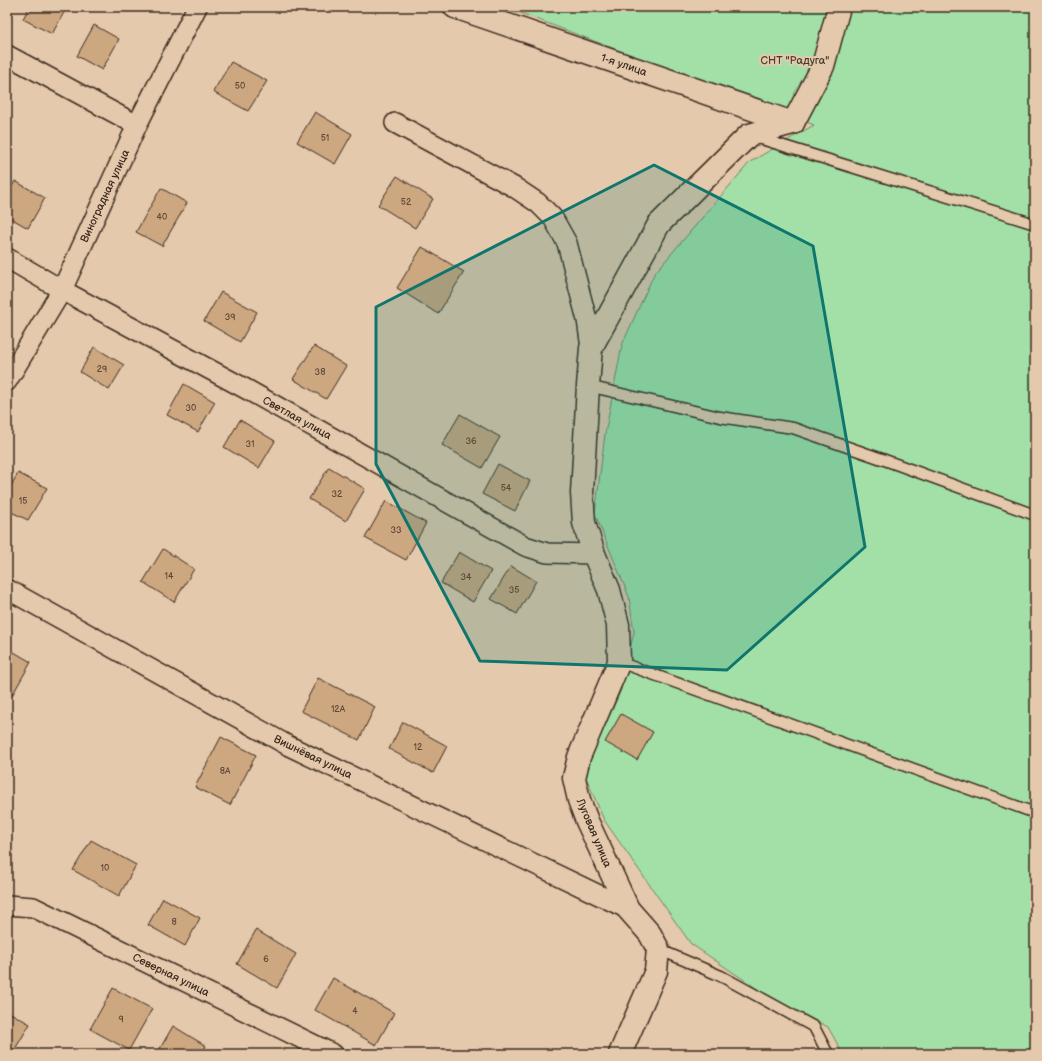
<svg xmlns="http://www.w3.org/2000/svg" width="1042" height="1061" font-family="'Balsamiq Sans',sans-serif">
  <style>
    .green { fill: #a2e0a8; stroke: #6e8563 }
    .building { fill: #cda780; stroke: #3b2a1e }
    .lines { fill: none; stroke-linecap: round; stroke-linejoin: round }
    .service-casing { stroke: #3b2a1e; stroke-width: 13 }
    .minor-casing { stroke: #3b2a1e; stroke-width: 22 }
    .tertiary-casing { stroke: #3b2a1e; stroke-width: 25 }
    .service { stroke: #e4c9ac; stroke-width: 10 }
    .minor { stroke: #e4c9ac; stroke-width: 19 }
    .tertiary { stroke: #e4c9ac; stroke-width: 22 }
    .marked { fill: #0f766e; fill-opacity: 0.2; stroke: #0f766e; stroke-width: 3; stroke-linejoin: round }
    .labels { text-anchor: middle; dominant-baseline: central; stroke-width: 4; stroke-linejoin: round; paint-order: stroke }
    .number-label { font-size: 9px; fill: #604936 }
    .park-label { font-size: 11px; fill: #453c2c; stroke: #e4c9ac }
    .street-label { font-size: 11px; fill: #3b2a1e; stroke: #e4c9ac }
  </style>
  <rect width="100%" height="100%" fill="#e4c9ac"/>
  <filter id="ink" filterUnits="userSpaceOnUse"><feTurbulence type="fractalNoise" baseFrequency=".025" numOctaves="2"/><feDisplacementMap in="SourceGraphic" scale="8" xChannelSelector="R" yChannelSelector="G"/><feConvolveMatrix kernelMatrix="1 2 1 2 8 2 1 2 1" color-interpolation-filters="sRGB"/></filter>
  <g filter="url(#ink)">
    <path class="green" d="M505 7H1035V1054H843L828 1027 768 996 691 944 604 820 584 773 621 690 634 632 629 597 595 514 605 434 622 345 654 274 750 162 814 125Z"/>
    <g class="building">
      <path d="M29 7H67L52 34 23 19Z"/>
      <path d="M94 25 119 39 102 70 77 56Z"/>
      <path d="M231 62 267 81 248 111 213 92Z"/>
      <path d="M315 112 352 134 335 164 297 142Z"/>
      <path d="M397 176 433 199 415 228 378 205Z"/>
      <path d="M15 181 45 198 28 228 7 216V196Z"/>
      <path d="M161 188 187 203 162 246 136 232Z"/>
      <path d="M422 247 464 272 438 314 397 288Z"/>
      <path d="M221 292 257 312 240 342 204 321Z"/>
      <path d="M314 346 346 366 326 399 293 379Z"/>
      <path d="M94 347 124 365 109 390 80 372Z"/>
      <path d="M184 384 215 402 198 432 167 415Z"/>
      <path d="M460 414 500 437 482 468 442 445Z"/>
      <path d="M240 420 275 441 259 468 224 447Z"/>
      <path d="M498 464 530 481 515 511 482 494Z"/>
      <path d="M329 467 365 489 346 521 309 499Z"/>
      <path d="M18 473 47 488 28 520 7 510V493Z"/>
      <path d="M386 501 426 523 406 560 365 538Z"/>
      <path d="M163 549 194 569 174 602 143 582Z"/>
      <path d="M459 552 491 571 473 602 441 583Z"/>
      <path d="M511 566 536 581 517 614 491 599Z"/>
      <path d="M7 648 31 662 10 699 7 697Z"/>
      <path d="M318 678 375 707 359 740 301 711Z"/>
      <path d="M621 714 653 732 637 760 605 742Z"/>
      <path d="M403 722 447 746 433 773 389 749Z"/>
      <path d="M221 737 256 755 230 805 195 787Z"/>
      <path d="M91 840 136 865 119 896 73 870Z"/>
      <path d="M163 898 200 918 185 946 148 925Z"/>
      <path d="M256 930 296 954 277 988 237 964Z"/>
      <path d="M333 978 394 1013 376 1045 315 1010Z"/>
      <path d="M113 988 152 1009 129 1050 90 1029Z"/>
      <path d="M7 1011 30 1024 12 1054H7Z"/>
      <path d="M173 1026 206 1046 202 1054H161L158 1052Z"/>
    </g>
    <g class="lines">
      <g class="service-casing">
        <g id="service">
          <path d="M755 137 1035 224"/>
          <path d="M588 386 720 417 793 428 882 459 1035 515"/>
          <path d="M619 662 1035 813"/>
          <path d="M658 949 721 976 814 1027 828 1054"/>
        </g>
      </g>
      <g class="minor-casing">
        <g id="minor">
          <path d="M7 55 137 125"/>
          <path d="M395 123 514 187 538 203 553 218 567 243 587 320 591 348"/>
          <path d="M7 258 62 290 246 389 525 546 547 553 594 554"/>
          <path d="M7 381 62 290 137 125 197 7"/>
          <path d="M7 589 289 746 628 909"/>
          <path d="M7 905 33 907 333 1054"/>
        </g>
      </g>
      <g class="tertiary-casing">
        <g id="tertiary">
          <path d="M455 7 793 123"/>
          <path d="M620 1054 656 971 658 949 650 934 628 909 587 821 579 800 574 778 579 757 619 662 618 625 609 590 594 554 584 523 582 493 588 386 591 348 659 224 749 135 793 123 823 66 839 7"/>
        </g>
      </g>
      <use href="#service" class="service"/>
      <use href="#minor" class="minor"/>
      <use href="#tertiary" class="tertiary"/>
    </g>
  </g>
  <path class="marked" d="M654 165 813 246 865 547 727 670 480 661 376 464V307Z"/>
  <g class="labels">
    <g class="number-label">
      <text x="240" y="86">50</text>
      <text x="325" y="138">51</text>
      <text x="406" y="202">52</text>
      <text x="162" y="217">40</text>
      <text x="230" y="317">39</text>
      <text x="102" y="369">29</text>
      <text x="320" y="372">38</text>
      <text x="191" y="408">30</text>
      <text x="471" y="441">36</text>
      <text x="250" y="444">31</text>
      <text x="506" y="488">54</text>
      <text x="337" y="494">32</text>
      <text x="23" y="501">15</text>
      <text x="396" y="530">33</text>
      <text x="169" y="576">14</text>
      <text x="466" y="577">34</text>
      <text x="514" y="590">35</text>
      <text x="338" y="709">12А</text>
      <text x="418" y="747">12</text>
      <text x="225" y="771">8А</text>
      <text x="105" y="868">10</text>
      <text x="174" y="922">8</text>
      <text x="266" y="959">6</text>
      <text x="355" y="1011">4</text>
      <text x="121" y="1019">9</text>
    </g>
    <g class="park-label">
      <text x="795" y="60">СНТ "Радуга"</text>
    </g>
    <g class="street-label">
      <text transform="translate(624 65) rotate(19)">1-я улица</text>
      <text transform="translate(105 196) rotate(-65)">Виноградная улица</text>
      <text transform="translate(297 418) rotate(29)">Светлая улица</text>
      <text transform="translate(313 757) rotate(26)">Вишнёвая улица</text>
      <text transform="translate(594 833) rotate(67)">Луговая улица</text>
      <text transform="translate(171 975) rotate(26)">Северная улица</text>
    </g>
  </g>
  <rect width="1042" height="1061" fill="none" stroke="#e4c9ac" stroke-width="24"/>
  <rect x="12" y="12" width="1018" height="1037" fill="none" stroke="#3b2a1e" stroke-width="1.5" filter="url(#ink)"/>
</svg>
